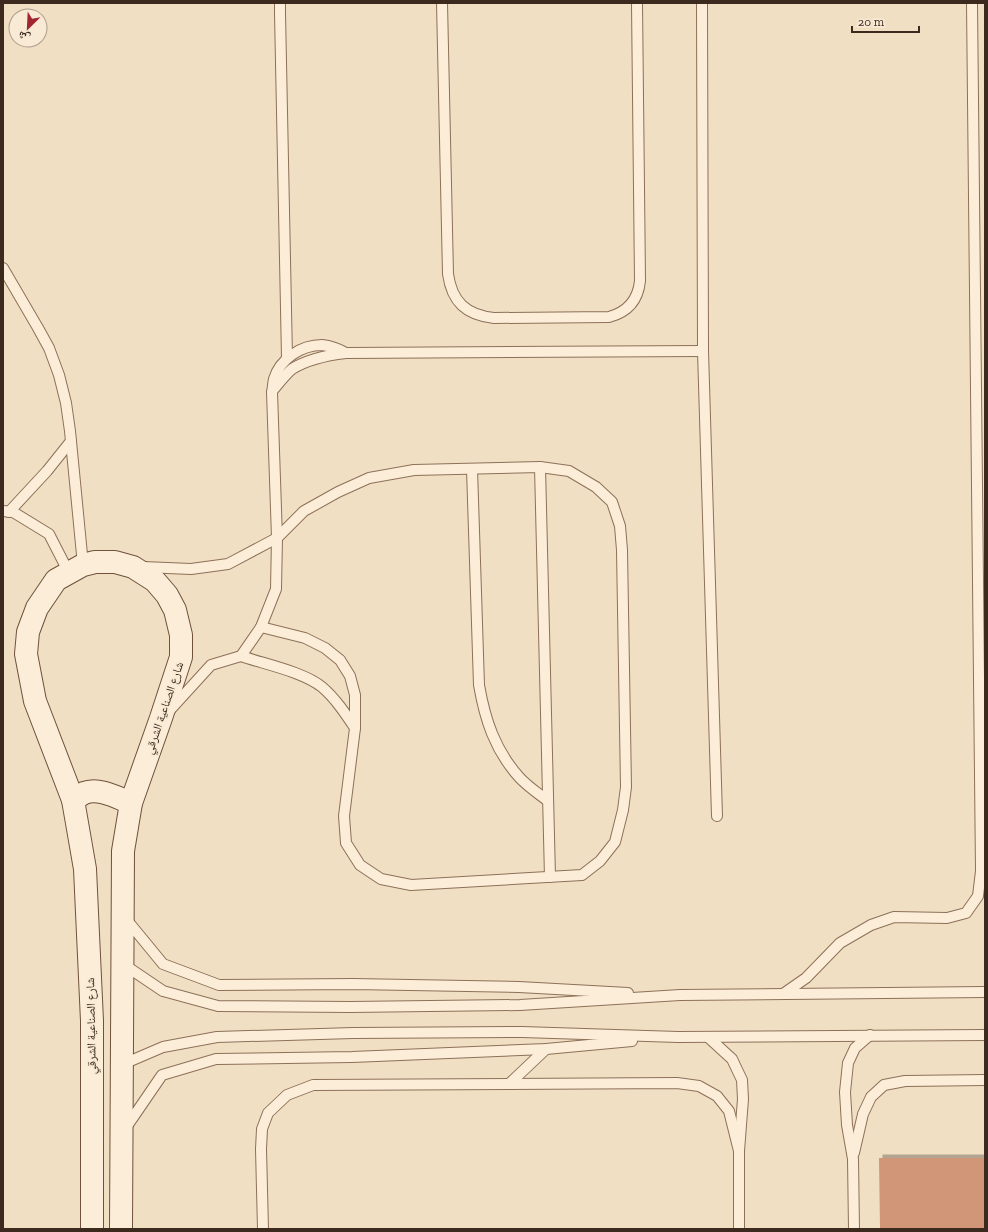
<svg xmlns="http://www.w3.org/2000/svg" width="988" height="1232" font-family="'Zilla Slab','Noto Naskh Arabic',serif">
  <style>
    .building { fill: #d19578; filter: url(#shadow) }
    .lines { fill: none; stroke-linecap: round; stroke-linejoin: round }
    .service-casing { stroke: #8d7059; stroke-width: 12 }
    .secondary-casing { stroke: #6f513c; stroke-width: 24 }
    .service { stroke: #fbedd8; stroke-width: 10 }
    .secondary { stroke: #fbedd8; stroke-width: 22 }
    .labels { text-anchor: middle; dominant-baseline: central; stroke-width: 3.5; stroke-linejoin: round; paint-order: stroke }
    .street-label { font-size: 12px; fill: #3c2a1e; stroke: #f8ead4 }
  </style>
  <defs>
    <filter id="shadow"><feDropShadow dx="3.5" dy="-3.5" stdDeviation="0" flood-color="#0004"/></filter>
  </defs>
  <rect width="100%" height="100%" fill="#f1dfc4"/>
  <path class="building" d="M879 1158H985V1229H880Z"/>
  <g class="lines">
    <g class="service-casing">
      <g id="service">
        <path d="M280 3V13L287 358"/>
        <path d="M442 3 448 274C452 302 466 315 494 318L609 317C628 312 638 300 640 281L637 3"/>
        <path d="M702 3 703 351 717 816"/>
        <path d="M3 268 38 328 49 348 59 375 66 403 70 431 83 565"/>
        <path d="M273 390C279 383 285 375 292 369 308 359 328 355 346 353L703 351"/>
        <path d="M540 467 550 877"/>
        <path d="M472 469 479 685C485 720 495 750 519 777 527 786 539 794 548 801"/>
        <path d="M3 511 13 512 49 534 69 573"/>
        <path d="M9 512 47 471 71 441"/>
        <path d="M143 567 191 569 228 564 277 538 304 511 338 492 369 478 414 470 540 467 569 471 596 487 612 502 620 526 622 550 626 787 623 810 615 842 600 861 582 875 411 885 381 879 360 865 346 843 344 816 355 728C345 713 335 698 322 687 304 672 264 664 241 656"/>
        <path d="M261 627 305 638 325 648 340 660 350 676 355 695V728"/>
        <path d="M170 710 211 665 241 656 261 627 276 589 277 538 272 392C273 388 273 383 274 379 280 359 301 345 322 345 331 346 339 349 346 353"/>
        <path d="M126 919 163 964 219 985 353 984 519 987 628 993"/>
        <path d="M123 964 163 991 218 1006 350 1007 520 1005 680 995 985 992"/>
        <path d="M783 994 806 978 840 943 871 925 894 917 947 918 966 913 978 896 981 871 972 3"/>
        <path d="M708 1037 732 1059 742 1080 743 1099 739 1151V1229"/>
        <path d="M121 1065 163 1047 217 1037 353 1033 522 1032 678 1037 985 1035"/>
        <path d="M509 1084 546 1049"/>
        <path d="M125 1129 162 1075 216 1059 352 1057 546 1049 632 1041"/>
        <path d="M854 1153 863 1114 871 1097 884 1085 905 1081 985 1080"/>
        <path d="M263 1229 261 1149 262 1129 268 1113 287 1095 313 1085 677 1083 699 1086 717 1096 729 1111 739 1151"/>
        <path d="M854 1229 853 1159 847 1125 845 1092 848 1063 855 1048 870 1035"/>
      </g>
    </g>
    <g class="secondary-casing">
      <g id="secondary">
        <path d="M73 800C77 798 80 795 84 793 99 787 118 798 131 803"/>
        <path d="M92 1229V1021L85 869 73 800 35 701 26 654 28 632 37 608 56 580 83 565 95 562H115L133 567 155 581 167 595 175 610 181 635V657L161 718 131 803 123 851 121 1229"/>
      </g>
    </g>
    <use href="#service" class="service"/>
    <use href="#secondary" class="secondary"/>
  </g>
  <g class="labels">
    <g class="street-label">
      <text transform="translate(164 708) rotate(-71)">شارع الصناعية الشرقي</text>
      <text transform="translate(91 1026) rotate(-91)">شارع الصناعية الشرقي</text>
    </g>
  </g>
  <rect width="988" height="1232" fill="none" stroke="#3c2a1e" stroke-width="8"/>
  <g transform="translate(28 28) rotate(204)"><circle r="19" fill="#f8ead4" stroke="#ad9d8b"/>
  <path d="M0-3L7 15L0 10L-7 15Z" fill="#a02531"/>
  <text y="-6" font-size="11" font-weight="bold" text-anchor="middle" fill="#3c2a1e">ش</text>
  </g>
  <path d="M852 26v6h67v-6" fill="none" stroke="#3c2a1e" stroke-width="2"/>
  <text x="858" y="26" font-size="12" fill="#3c2a1e" stroke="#f8ead4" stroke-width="3" paint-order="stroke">20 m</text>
</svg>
